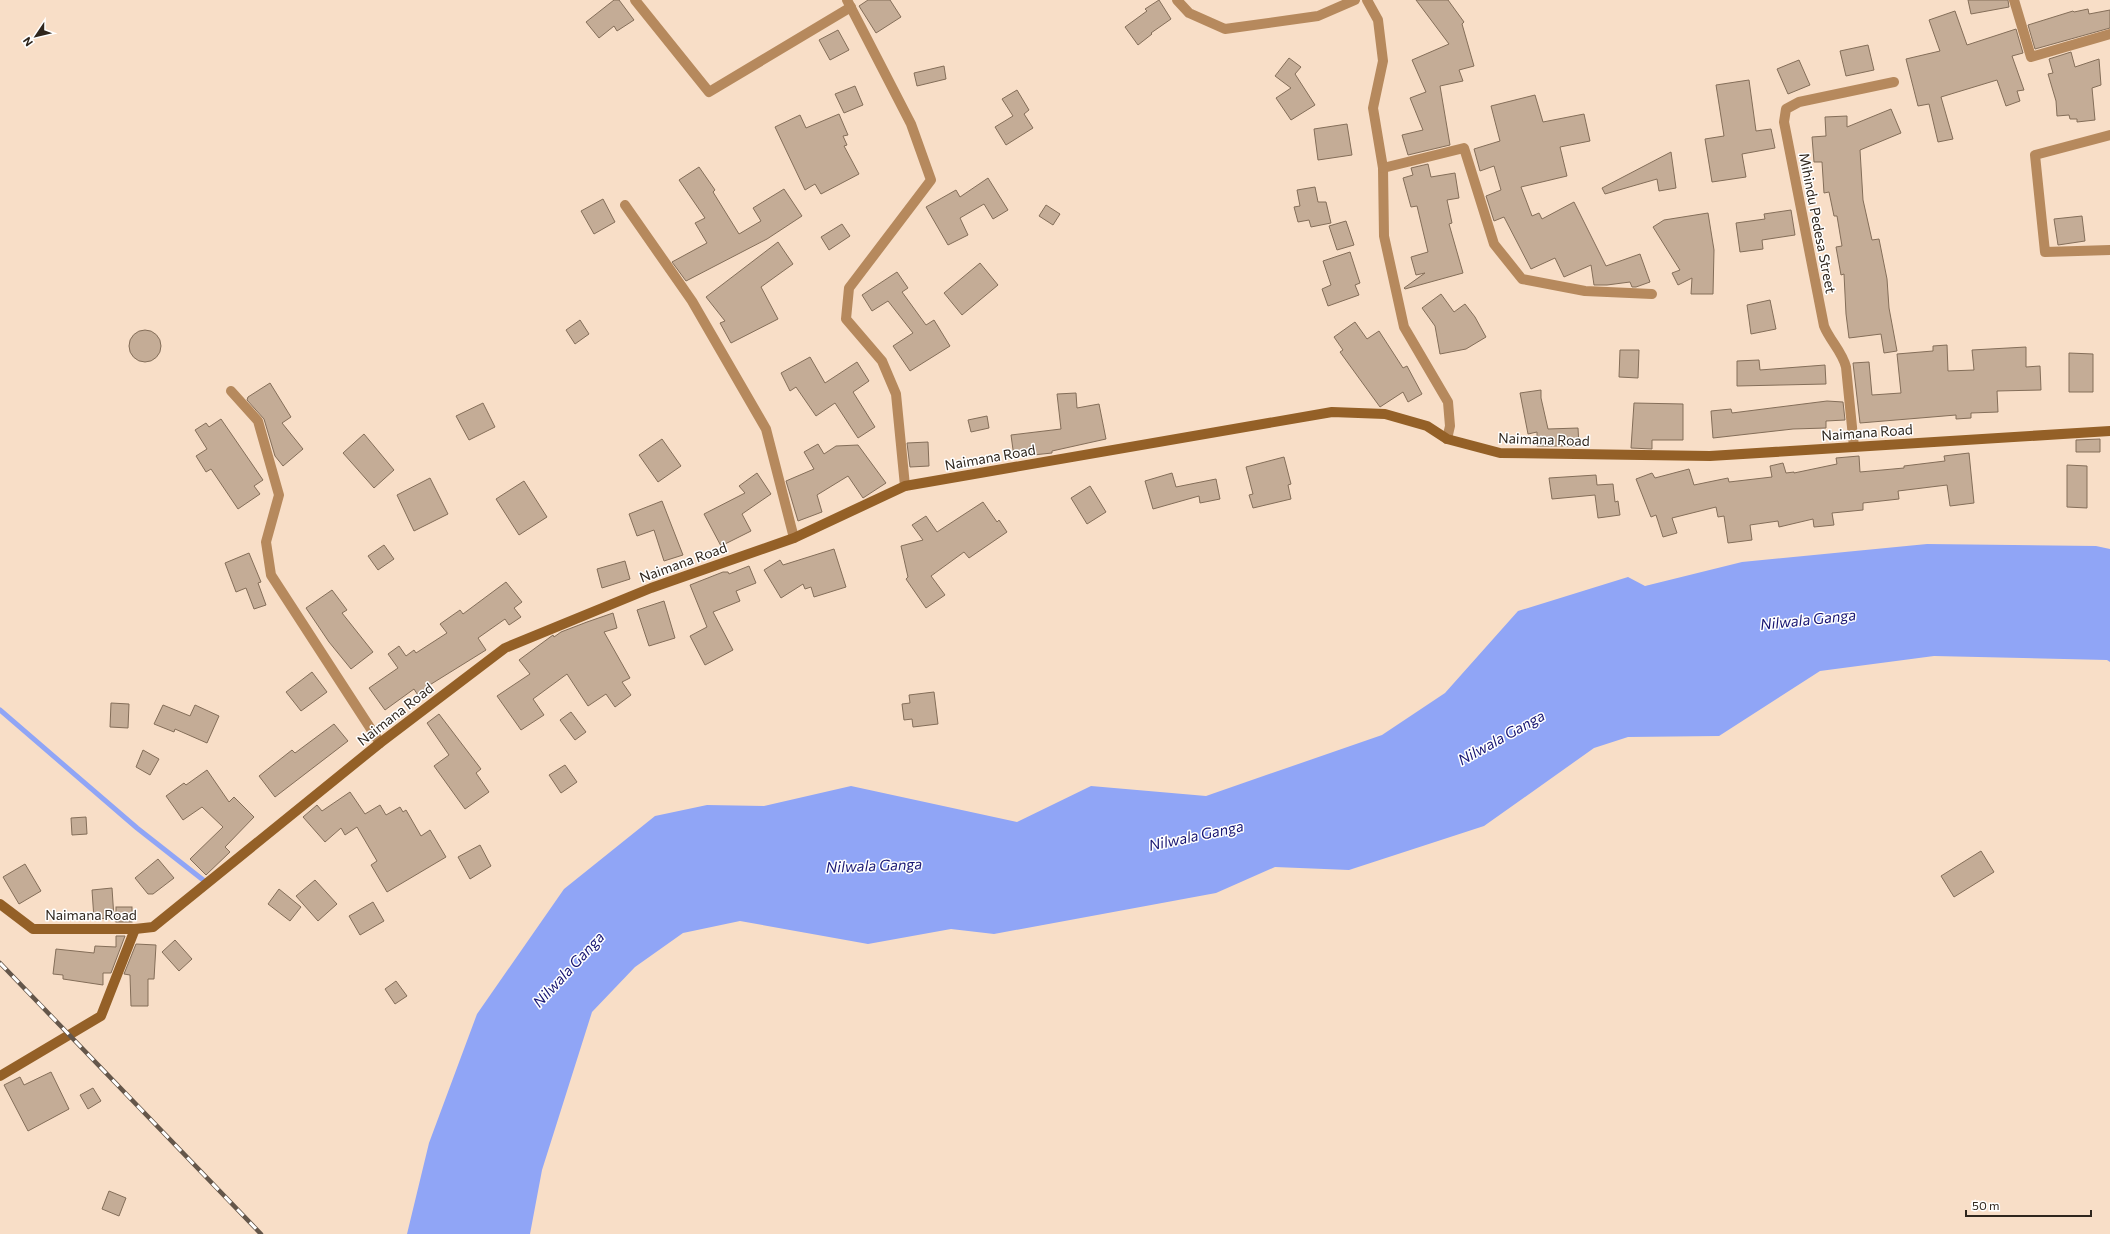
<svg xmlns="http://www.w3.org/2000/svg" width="2110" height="1234" font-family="Commissioner,sans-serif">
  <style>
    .water { fill: #90a5f6 }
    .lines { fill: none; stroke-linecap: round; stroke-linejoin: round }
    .stream { stroke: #90a5f6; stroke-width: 5 }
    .building { fill: #c4ac96; stroke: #846e59 }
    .street { stroke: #b6895d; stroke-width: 10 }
    .secondary { stroke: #946027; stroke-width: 10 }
    .rail-casing { stroke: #64564a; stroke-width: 4.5 }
    .rail { stroke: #fff; stroke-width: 3; stroke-dasharray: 9; stroke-linecap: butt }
    .labels { text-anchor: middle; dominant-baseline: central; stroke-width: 3; stroke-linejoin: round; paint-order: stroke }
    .street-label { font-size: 14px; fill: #2f261d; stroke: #fff }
    .water-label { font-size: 15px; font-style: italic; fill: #181673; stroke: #fff }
  </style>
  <rect width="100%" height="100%" fill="#f8dec7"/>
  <path class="water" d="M1927 544 2096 546 2110 549V662L2107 660 1934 656 1820 671 1719 736 1628 737 1594 748 1484 826 1349 870 1275 867 1216 893 994 934 951 929 868 944 740 921 683 933 635 967 592 1012 542 1170 530 1234H407L429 1143 477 1014 564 889 655 816 707 805 764 806 851 786 1017 822 1091 786 1206 796 1382 735 1445 693 1518 611 1628 577 1645 586 1742 562Z"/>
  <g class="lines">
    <path class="stream" d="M0 710 137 828 207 883"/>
  </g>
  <g class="building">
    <path d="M614 0H619L634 20 617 31 614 26 599 38 586 22Z"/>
    <path d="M868 0H890L901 17 876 33 859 6Z"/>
    <path d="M1159 0 1171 19 1151 33 1152 34 1138 45 1125 27 1147 11 1145 9Z"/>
    <path d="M1416 0H1448L1464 22 1462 24 1474 66 1459 70 1463 81 1440 86 1450 145 1408 155 1402 135 1423 130 1410 98 1426 92 1412 60 1449 44Z"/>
    <path d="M1968 0H2008L2009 7 1971 14Z"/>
    <path d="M2088 9 2089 14 2110 10V28L2035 49 2028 25 2073 11 2074 12Z"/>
    <path d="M1955 11 1967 45 2016 29 2023 53 2012 56 2024 90 2017 91 2020 101 2006 106 1997 80 1941 97 1953 139 1938 142 1929 104 1918 106 1906 59 1940 51 1929 20Z"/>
    <path d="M838 30 849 50 830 60 819 40Z"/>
    <path d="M1868 45 1874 70 1846 76 1840 51Z"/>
    <path d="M2071 52 2075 67 2099 59 2101 85 2092 88 2095 120 2077 122V119H2070L2069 115 2057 116 2056 101 2048 74 2053 73 2049 59Z"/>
    <path d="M1289 58 1301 67 1295 74 1315 105 1291 120 1276 98 1291 88 1275 76Z"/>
    <path d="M1799 60 1810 85 1788 94 1777 69Z"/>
    <path d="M944 66 946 79 917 86 914 73Z"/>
    <path d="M1749 80 1756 131 1771 129 1775 148 1742 154 1746 177 1712 182 1705 139 1724 136 1716 85Z"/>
    <path d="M855 86 863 105 844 113 835 94Z"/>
    <path d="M1017 90 1029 110 1024 114 1033 128 1006 145 995 127 1013 116 1002 99Z"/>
    <path d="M1535 95 1543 122 1584 114 1590 141 1560 147 1567 176 1521 187 1532 216 1539 213 1542 219 1574 202 1606 266 1640 254 1650 282 1636 287H1632L1630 282 1607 285H1594L1591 265 1564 277 1555 258 1531 269 1504 217 1494 221 1486 196 1501 190 1494 166 1480 171 1474 149 1500 141 1491 106Z"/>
    <path d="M1891 109 1901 133 1860 150 1863 200 1872 240 1879 239 1887 279 1889 308 1897 351 1884 353 1881 334 1849 338 1846 314 1844 274 1841 275 1836 247 1842 246 1837 216H1834L1829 192 1824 193 1822 162H1814L1812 137 1826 136 1825 117 1847 116V127Z"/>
    <path d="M839 114 848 135 843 136 847 145 844 146 859 174 821 194 815 184 805 190 775 127 800 115 806 128Z"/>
    <path d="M1347 124 1352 155 1318 160 1314 129Z"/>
    <path d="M1671 152 1676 188 1659 191 1657 179 1605 194 1602 188Z"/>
    <path d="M1428 164 1431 177 1455 173 1459 198 1447 200 1452 223 1449 224 1463 273 1405 289 1404 288 1425 273 1416 275 1411 257 1428 252 1417 206 1411 207 1403 178 1413 175 1411 168Z"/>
    <path d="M699 167 715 190 713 192 739 234 761 221 753 208 784 189 802 216 767 239 686 281 672 262 707 243 695 223 705 218 679 180Z"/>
    <path d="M988 178 1008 210 993 219 984 204 960 218 968 235 948 245 926 207 956 190 960 197Z"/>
    <path d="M1315 187 1318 202H1326L1331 223 1311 227 1309 220 1298 222 1294 207 1300 206 1297 190Z"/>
    <path d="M603 199 615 222 594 234 581 211Z"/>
    <path d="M1046 205 1060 214 1053 225 1039 216Z"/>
    <path d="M1791 210 1795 235 1762 240 1763 249 1740 252 1736 223 1765 219 1764 214Z"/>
    <path d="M1708 213 1714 250 1713 294H1691L1692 278 1678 285 1672 273 1680 270 1653 227 1664 220Z"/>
    <path d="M2082 216 2085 241 2058 245 2054 219Z"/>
    <path d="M1346 221 1354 245 1337 250 1329 226Z"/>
    <path d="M842 224 850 236 829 250 821 237Z"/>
    <path d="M778 242 793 264 761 287 778 319 731 343 720 323 725 321 706 297Z"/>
    <path d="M1350 252 1360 283 1355 285 1359 295 1328 306 1322 289 1331 285 1323 261Z"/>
    <path d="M980 263 998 285 962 315 944 293Z"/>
    <path d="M897 272 908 288 902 292 926 325 934 320 950 346 910 371 893 346 913 333 888 301 872 311 862 295Z"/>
    <path d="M1441 294 1454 312 1465 304 1475 317 1486 337 1466 349 1440 354 1435 326 1422 308Z"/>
    <path d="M1770 300 1776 329 1751 334 1747 305Z"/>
    <path d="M580 320 589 334 575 344 566 330Z"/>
    <path d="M1355 322 1367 339 1379 331 1403 368 1407 366 1422 394 1408 402 1403 392 1380 407 1340 352 1343 350 1334 337Z"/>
    <circle cx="145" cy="346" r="16"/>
    <path d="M1947 345 1948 371 1974 370 1972 350 2026 347V367L2040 366 2041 390 1997 391 1998 412 1971 413V418L1956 419V415L1860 423 1853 363 1869 362 1872 395 1901 393 1897 354 1933 351V346Z"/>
    <path d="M1620 350H1639L1638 378 1619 377Z"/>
    <path d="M2069 353 2093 354V392H2069Z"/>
    <path d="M810 357 825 383 857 362 869 381 853 392 875 427 858 438 835 403 816 416 796 387 790 391 781 373Z"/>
    <path d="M1759 360 1760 370 1825 365 1826 384 1737 386V361Z"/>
    <path d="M270 383 291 417 282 423 303 449 283 466 275 456 264 419 247 400 248 397Z"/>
    <path d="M1541 390V398L1548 429 1578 428 1579 446H1537V432L1528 434 1520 393Z"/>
    <path d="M1076 393 1077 408 1099 404 1106 439 1052 451V453L1014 457 1011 435 1061 429 1057 394Z"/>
    <path d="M1827 401 1843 402 1845 420 1826 421V428L1793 429 1713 438 1711 411 1731 409 1732 413Z"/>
    <path d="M483 403 495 427 469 440 456 416Z"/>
    <path d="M1634 403 1683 404V440H1652V449L1631 448Z"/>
    <path d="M987 416 989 428 971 432 968 420Z"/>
    <path d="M221 419 263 480 254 486 260 494 238 509 211 469 206 472 196 456 207 449 195 430 206 423 209 427Z"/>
    <path d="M364 434 394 470 374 488 343 453Z"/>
    <path d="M662 439 681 466 658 482 639 455Z"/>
    <path d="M2100 439V452H2076V440Z"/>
    <path d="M928 442 929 466 910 467 907 443Z"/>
    <path d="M818 444 824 454 836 446 858 445 886 483 863 498 848 476 817 495 822 512 798 521 786 481 814 469 804 452Z"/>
    <path d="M1969 453 1974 503 1950 506 1947 485 1898 491 1899 499 1863 503V510L1832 513 1834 525 1814 527 1813 519 1779 527 1778 521 1750 525 1752 540 1728 543 1724 516 1718 517 1716 507 1672 518 1677 533 1663 537 1656 515 1651 517 1636 479 1652 473 1655 478 1689 469 1694 485 1728 478 1729 482 1772 477 1770 466 1783 463 1786 473 1794 472V473L1837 464 1836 458 1859 456 1860 472 1904 468V466L1945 461 1944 456Z"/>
    <path d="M1284 457 1291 484 1288 485 1291 499 1253 508 1249 495 1253 494 1246 467Z"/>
    <path d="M2067 465 2087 466V508L2067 507Z"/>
    <path d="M757 473 771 494 742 514 751 531 721 546 704 514 745 493 739 486Z"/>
    <path d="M1172 473 1176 487 1216 479 1220 499 1200 503 1199 496 1153 509 1145 481Z"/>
    <path d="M1596 475 1597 485 1613 484 1615 502 1618 501 1620 515 1598 518 1595 495 1552 499 1549 478Z"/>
    <path d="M430 478 448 514 414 531 397 495Z"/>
    <path d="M524 481 547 517 519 535 496 499Z"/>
    <path d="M1090 486 1106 512 1087 524 1071 498Z"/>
    <path d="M662 501 683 555 664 561 654 530 637 536 629 514Z"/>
    <path d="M983 502 997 522 999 520 1007 532 969 558 964 552 931 576 945 595 926 608 906 579 908 577 901 546 923 540 912 525 926 516 937 532Z"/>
    <path d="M384 545 394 559 378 570 368 556Z"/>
    <path d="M834 549 846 587 814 597 811 587 805 589 803 584 781 598 764 570 780 560 783 565Z"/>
    <path d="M249 553 261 582 258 583 266 605 254 609 246 588 236 592 225 563Z"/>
    <path d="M625 561 630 579 602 588 597 569Z"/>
    <path d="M749 566 756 583 736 591 740 601 713 612 733 650 705 665 690 636 707 627 690 585 723 572H728L729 574Z"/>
    <path d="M506 582 522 602 514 608 521 617 509 625 505 619 478 638 486 650 428 686 432 691 421 700 414 689 385 710 369 688 398 668 388 654 399 646 406 656 414 650 416 653 447 633 440 624 460 610 463 614Z"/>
    <path d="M332 590 347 610 342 613 373 652 351 669 329 642 306 608Z"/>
    <path d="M664 601 675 638 649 646 637 610Z"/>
    <path d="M613 613 617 628 604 632 630 678 622 682 631 695 615 707 606 694 588 706 567 674 533 699 544 715 521 730 497 696 530 674 519 660 553 635 554 637 561 632 587 622Z"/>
    <path d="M312 672 327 692 301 711 286 692Z"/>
    <path d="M934 692 938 724 913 727 912 719 904 720 902 704 910 703 909 695Z"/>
    <path d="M111 703 129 704 128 728 110 727Z"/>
    <path d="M163 705 190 716 195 705 219 716 207 743 175 729 174 732 154 724Z"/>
    <path d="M571 712 586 732 575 740 560 720Z"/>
    <path d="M439 714 481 769 476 773 489 792 465 809 434 766 449 755 427 723Z"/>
    <path d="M334 724 348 741 275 797 259 776 292 750 295 753Z"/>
    <path d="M143 750 159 759 150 775 136 767Z"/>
    <path d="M565 765 577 782 561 793 549 775Z"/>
    <path d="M207 770 229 802 234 797 254 817 225 847 230 852 206 875 190 859 223 827 202 807 183 820 166 796 184 783 186 785Z"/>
    <path d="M350 792 365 814 380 805 386 815 400 807 403 812 406 810 421 836 430 830 446 857 387 892 371 865 377 861 357 827 345 835 341 828 325 842 303 817 317 805 322 811Z"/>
    <path d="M86 817 87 834 72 835 71 818Z"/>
    <path d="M480 845 491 866 470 879 458 857Z"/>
    <path d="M1981 851 1994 872 1954 897 1941 876Z"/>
    <path d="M158 859 174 878 153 894H148L135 878Z"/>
    <path d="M25 864 41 891 19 904 3 877Z"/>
    <path d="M315 880 337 904 318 921 296 896Z"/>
    <path d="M112 888 114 918 94 919 92 890Z"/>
    <path d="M279 889 301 907 290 921 268 904Z"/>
    <path d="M373 902 384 921 360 935 349 916Z"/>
    <rect x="116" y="907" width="16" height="15"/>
    <path d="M116 936H125L111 973H103V985L63 979V975L53 974 56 949 94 953 95 946 116 947Z"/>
    <path d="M175 940 192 959 179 971 162 952Z"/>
    <path d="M136 944 156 945 154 979H148V1006H131L130 975 124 974Z"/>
    <path d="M396 981 407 996 395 1004 385 989Z"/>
    <path d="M51 1072 69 1109 28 1131 4 1085 20 1077 24 1085Z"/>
    <path d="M93 1088 101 1101 88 1109 80 1095Z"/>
    <path d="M109 1191 126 1198 119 1216 102 1209Z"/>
  </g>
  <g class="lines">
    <g class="street">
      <path d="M635 0 709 92 851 7"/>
      <path d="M847 0 911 124 931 180 849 288 846 319 882 361 896 394 905 486"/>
      <path d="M1177 0 1189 13 1225 29 1318 16 1355 0"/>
      <path d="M1367 0 1378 20 1383 61 1373 108 1383 168 1384 236 1404 327 1448 402 1450 426 1447 439"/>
      <path d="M2014 0 2031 57 2110 34"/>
      <path d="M2110 135 2035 155 2045 252 2110 250"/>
      <path d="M1383 168 1464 148 1494 244 1522 279 1585 291 1652 294"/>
      <path d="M625 205 692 301 766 429 794 538"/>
      <path d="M231 391 258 421 279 495 266 542 271 575 380 743"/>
      <path d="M1854 447 1846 367C1842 351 1830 341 1824 326L1784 122 1786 109 1799 102 1894 82"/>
    </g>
    <g class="secondary">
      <path d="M0 904 33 929H135L153 927 380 743 505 648 651 588 794 538 905 486 1332 412 1385 414 1427 426 1447 439 1500 453 1710 456 2110 431"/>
      <path d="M0 1076 101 1016 135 929"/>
    </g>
    <g class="rail-casing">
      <path id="rail" d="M0 963 261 1234"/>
    </g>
    <use href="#rail" class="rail"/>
  </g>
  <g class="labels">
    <g class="street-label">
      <text transform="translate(1818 223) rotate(79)">Mihindu Pedesa Street</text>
      <text transform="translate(1867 432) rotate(-4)">Naimana Road</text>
      <text transform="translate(1544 439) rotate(2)">Naimana Road</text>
      <text transform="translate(990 457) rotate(-10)">Naimana Road</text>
      <text transform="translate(683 562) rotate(-20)">Naimana Road</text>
      <text transform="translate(395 714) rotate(-38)">Naimana Road</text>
      <text x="91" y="914">Naimana Road</text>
    </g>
    <g class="water-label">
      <text transform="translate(1808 619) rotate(-6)">Nilwala Ganga</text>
      <text transform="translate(1501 737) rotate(-29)">Nilwala Ganga</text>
      <text transform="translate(1196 835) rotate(-12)">Nilwala Ganga</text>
      <text transform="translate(874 865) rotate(-2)">Nilwala Ganga</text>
      <text transform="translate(568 969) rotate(-47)">Nilwala Ganga</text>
    </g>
  </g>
  <g transform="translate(36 36) rotate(235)" stroke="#ffffff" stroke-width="3" paint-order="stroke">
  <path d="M0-3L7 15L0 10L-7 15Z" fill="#2f261d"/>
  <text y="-6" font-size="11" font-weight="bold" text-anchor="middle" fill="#2f261d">N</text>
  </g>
  <path d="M1966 1210v6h125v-6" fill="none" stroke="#2f261d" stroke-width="2"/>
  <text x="1972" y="1210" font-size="12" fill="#2f261d" stroke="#ffffff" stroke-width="3" paint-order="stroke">50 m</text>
</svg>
